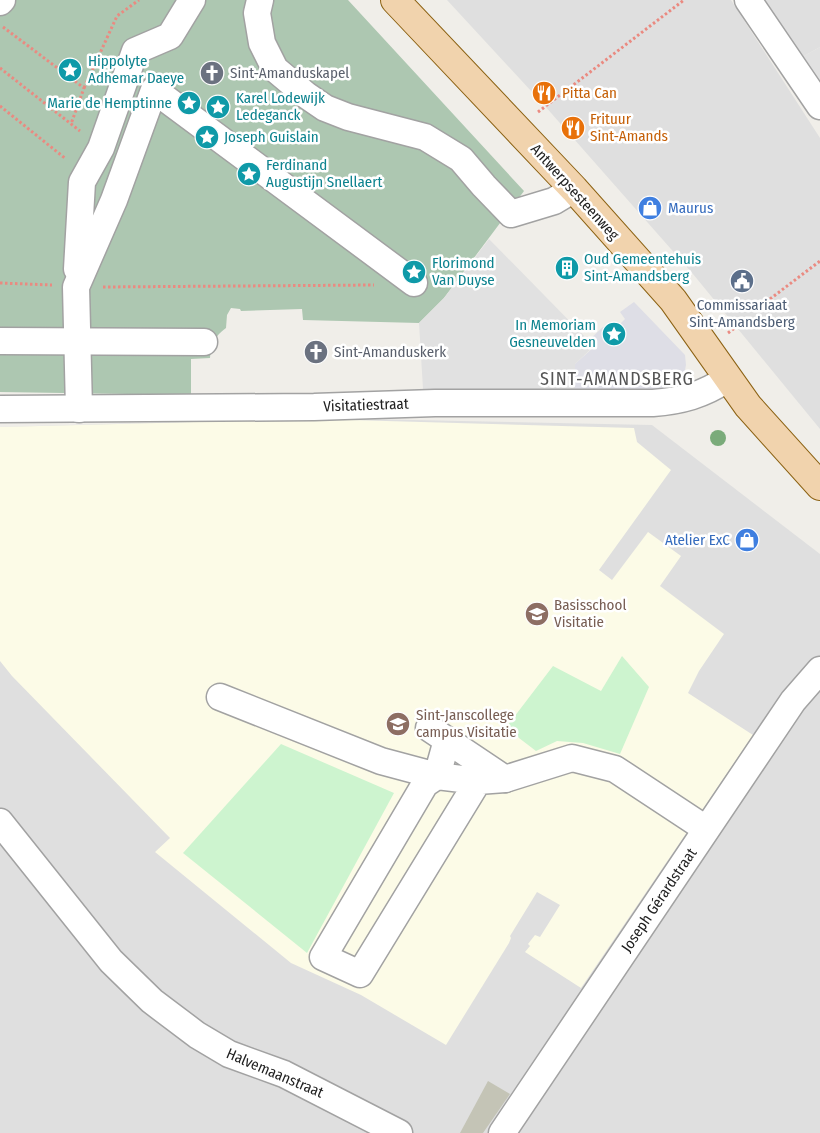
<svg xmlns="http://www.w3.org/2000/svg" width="820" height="1133" font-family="'Fira Sans Condensed',sans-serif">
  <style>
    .residential { fill: #dfdfdf }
    .education { fill: #fcfbe7 }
    .construction { fill: #c4c4b6 }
    .cemetery { fill: #adc7b1 }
    .park { fill: #cdf4cf }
    .parking { fill: #e1e1e1 }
    .plaza { fill: #dedee6 }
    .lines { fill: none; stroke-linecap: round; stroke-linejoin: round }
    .minor-casing { stroke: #a2a2a2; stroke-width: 29 }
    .major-casing { stroke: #8c6213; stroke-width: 30 }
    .path { stroke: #ea8a81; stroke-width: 3; stroke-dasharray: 2.5 2.5; stroke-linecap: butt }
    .minor { stroke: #fff; stroke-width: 26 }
    .major { stroke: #f1d3ad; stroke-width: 28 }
    .tree { fill: #7aab7a }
    .labels { text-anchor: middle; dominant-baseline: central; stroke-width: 5; stroke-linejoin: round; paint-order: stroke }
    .culture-label { font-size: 15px; fill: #0d838f; stroke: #fff; text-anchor: start }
    .worship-label { font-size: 15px; fill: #5b616d; stroke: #fff; text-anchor: start }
    .food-label { font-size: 15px; fill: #c56008; stroke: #fff; text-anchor: start }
    .street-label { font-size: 15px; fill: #212121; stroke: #fff }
    .shop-label { font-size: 15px; fill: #366cbe; stroke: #fff; text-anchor: start }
    .service-label { font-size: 15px; fill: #4e5e75; stroke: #fff }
    .education-label { font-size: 15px; fill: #785e54; stroke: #fff; text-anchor: start }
    .quarter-label { font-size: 18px; letter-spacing: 1px; fill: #545454; stroke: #fff }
  </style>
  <rect width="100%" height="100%" fill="#f0eee9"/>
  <g class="residential">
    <path d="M447 0H731L820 138V429L693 274 544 105Z"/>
    <path d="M761 0H820V47L797 60Z"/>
    <path d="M316 418 652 425 820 554V1133H0V427Z"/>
  </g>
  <path class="education" d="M315 419 634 428 637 442 671 470 599 570 612 580 648 532 681 556 660 586 724 634 699 671 688 693 753 735 581 988 525 952 530 946 528 944 535 935 540 937 560 905 537 892 510 936 511 938 509 943 446 1045 361 995 291 963 155 852 170 838 12 676 0 661V427Z"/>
  <path class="construction" d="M488 1081 510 1094 483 1133H460Z"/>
  <path class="cemetery" d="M0 0H348L524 191 444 298 419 323 303 320 302 309 241 311 240 309 231 308 227 315 226 328C215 336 211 344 210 358L191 359V395L0 392Z"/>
  <g class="park">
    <path d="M622 656 649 687 620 754 583 743 557 741 536 751 519 738 508 725 553 666 601 691Z"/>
    <path d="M281 744 394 793 307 953 183 853Z"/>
  </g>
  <g class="parking">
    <path d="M820 47V93L797 60Z"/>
    <path d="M489 239 594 346 575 364V390L423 389 419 323 444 298Z"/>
  </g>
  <path class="plaza" d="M634 302 685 355 686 365 684 375 671 389 660 392 575 390V364L594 347 588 341 603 327 610 334 625 319 620 312Z"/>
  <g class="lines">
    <g class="minor-casing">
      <g id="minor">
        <path d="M260 0 257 13 262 43 275 69 306 95 325 108 348 117 425 137 461 159 484 186 511 214 554 201 574 189"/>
        <path d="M748 0 820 106"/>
        <path d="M0 2 2 0"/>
        <path d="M77 269 82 182 101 148 135 51 170 36 192 0"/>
        <path d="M0 341 204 342"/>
        <path d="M0 409 314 407 435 403H653C681 401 703 395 727 379"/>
        <path d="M79 409 76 287 114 200 154 90 414 283"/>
        <path d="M220 697 381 761 437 776 447 740"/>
        <path d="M429 728 505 779"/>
        <path d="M478 781 360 974 323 957 425 784 437 776 478 781 505 779 572 758 615 769 706 829"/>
        <path d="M0 822 111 961 152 1001 197 1035 229 1054 284 1074 399 1133"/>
        <path d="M502 1133 793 701 820 670"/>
      </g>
    </g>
    <g class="major-casing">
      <path id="major" d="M395 0 574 189 673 300 748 406 820 486"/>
    </g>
    <g class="path">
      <path d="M3 27 84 88 71 124"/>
      <path d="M0 68 80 131"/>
      <path d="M84 88 117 16 139 0"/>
      <path d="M0 106 66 159"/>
      <path d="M538 112 684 0"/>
      <path d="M0 283 52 285"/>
      <path d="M103 287 374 285"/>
      <path d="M770 299 820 261"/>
      <path d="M728 333 736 327"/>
    </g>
    <use href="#minor" class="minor"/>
    <use href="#major" class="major"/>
  </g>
  <circle class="tree" cx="718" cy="438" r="8"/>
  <defs>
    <g id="sight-disc" transform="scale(1.25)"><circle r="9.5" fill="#0f9aa8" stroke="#fff"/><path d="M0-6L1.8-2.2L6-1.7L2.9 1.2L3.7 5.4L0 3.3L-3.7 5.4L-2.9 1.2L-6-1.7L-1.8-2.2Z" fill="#fff"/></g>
    <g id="church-disc" transform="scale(1.25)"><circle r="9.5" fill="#6b7280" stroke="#fff"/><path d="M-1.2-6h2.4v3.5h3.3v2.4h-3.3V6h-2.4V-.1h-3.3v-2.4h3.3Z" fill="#fff"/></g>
    <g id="restaurant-disc" transform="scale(1.25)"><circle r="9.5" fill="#e8710a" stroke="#fff"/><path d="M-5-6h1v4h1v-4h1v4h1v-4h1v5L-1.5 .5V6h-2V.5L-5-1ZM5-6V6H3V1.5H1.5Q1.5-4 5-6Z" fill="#fff"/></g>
    <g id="shop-disc" transform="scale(1.25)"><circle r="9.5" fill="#3f7fe0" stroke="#fff"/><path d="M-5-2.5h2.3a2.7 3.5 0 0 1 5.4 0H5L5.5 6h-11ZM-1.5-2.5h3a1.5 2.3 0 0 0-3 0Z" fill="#fff"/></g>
    <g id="building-disc" transform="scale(1.25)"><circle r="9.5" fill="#0f9aa8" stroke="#fff"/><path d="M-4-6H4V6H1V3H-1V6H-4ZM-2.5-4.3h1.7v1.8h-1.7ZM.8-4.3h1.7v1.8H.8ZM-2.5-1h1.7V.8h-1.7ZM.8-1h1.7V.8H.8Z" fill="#fff"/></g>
    <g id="civic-disc" transform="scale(1.25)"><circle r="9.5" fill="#5c6f8a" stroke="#fff"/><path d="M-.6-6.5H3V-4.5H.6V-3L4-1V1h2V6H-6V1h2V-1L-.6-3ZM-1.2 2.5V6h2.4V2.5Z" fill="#fff"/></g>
    <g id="school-disc" transform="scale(1.25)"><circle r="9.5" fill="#8d6e63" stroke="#fff"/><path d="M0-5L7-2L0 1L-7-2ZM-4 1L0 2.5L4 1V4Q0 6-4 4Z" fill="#fff"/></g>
  </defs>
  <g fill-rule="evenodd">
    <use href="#sight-disc" x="70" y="70"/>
    <use href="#church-disc" x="212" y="73"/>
    <use href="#restaurant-disc" x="544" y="93"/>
    <use href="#sight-disc" x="189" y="103"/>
    <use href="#sight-disc" x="218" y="107"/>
    <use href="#restaurant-disc" x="573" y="128"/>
    <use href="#sight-disc" x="207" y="137"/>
    <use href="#sight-disc" x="249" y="174"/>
    <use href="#shop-disc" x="650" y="208"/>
    <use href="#building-disc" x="567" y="268"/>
    <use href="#sight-disc" x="414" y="272"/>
    <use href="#civic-disc" x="742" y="281"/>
    <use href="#sight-disc" x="614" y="334"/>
    <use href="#church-disc" x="316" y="352"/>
    <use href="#shop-disc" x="747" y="540"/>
    <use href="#school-disc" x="537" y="614"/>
    <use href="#school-disc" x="398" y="724"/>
  </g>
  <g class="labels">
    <g class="culture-label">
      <text x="88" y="61">Hippolyte<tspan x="88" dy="17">Adhemar Daeye</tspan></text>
      <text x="236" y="98">Karel Lodewijk<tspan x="236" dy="17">Ledeganck</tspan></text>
      <text x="172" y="103" text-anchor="end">Marie de Hemptinne</text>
      <text x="224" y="137">Joseph Guislain</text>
      <text x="266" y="165">Ferdinand<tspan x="266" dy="17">Augustijn Snellaert</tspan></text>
      <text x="584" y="259">Oud Gemeentehuis<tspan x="584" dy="17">Sint-Amandsberg</tspan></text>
      <text x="432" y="263">Florimond<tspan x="432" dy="17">Van Duyse</tspan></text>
      <text x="596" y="325" text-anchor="end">In Memoriam<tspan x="596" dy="17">Gesneuvelden</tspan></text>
    </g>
    <g class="worship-label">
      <text x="230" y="73">Sint-Amanduskapel</text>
      <text x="334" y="352">Sint-Amanduskerk</text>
    </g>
    <g class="food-label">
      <text x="562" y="93">Pitta Can</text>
      <text x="590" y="119">Frituur<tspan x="590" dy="17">Sint-Amands</tspan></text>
    </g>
    <g class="street-label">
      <text transform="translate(575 192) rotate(48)">Antwerpsesteenweg</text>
      <text transform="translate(366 405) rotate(-2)">Visitatiestraat</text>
      <text transform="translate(659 900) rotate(-56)">Joseph Gérardstraat</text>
      <text transform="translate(275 1073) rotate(23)">Halvemaanstraat</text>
    </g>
    <g class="shop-label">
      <text x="668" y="208">Maurus</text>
      <text x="730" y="540" text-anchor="end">Atelier ExC</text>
    </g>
    <g class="service-label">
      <text x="742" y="305">Commissariaat<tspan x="742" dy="17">Sint-Amandsberg</tspan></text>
    </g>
    <g class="education-label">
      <text x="554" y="605">Basisschool<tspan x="554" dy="17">Visitatie</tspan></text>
      <text x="416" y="715">Sint-Janscollege<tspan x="416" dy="17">campus Visitatie</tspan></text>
    </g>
    <g class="quarter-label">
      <text x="617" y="379">SINT-AMANDSBERG</text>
    </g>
  </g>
</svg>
